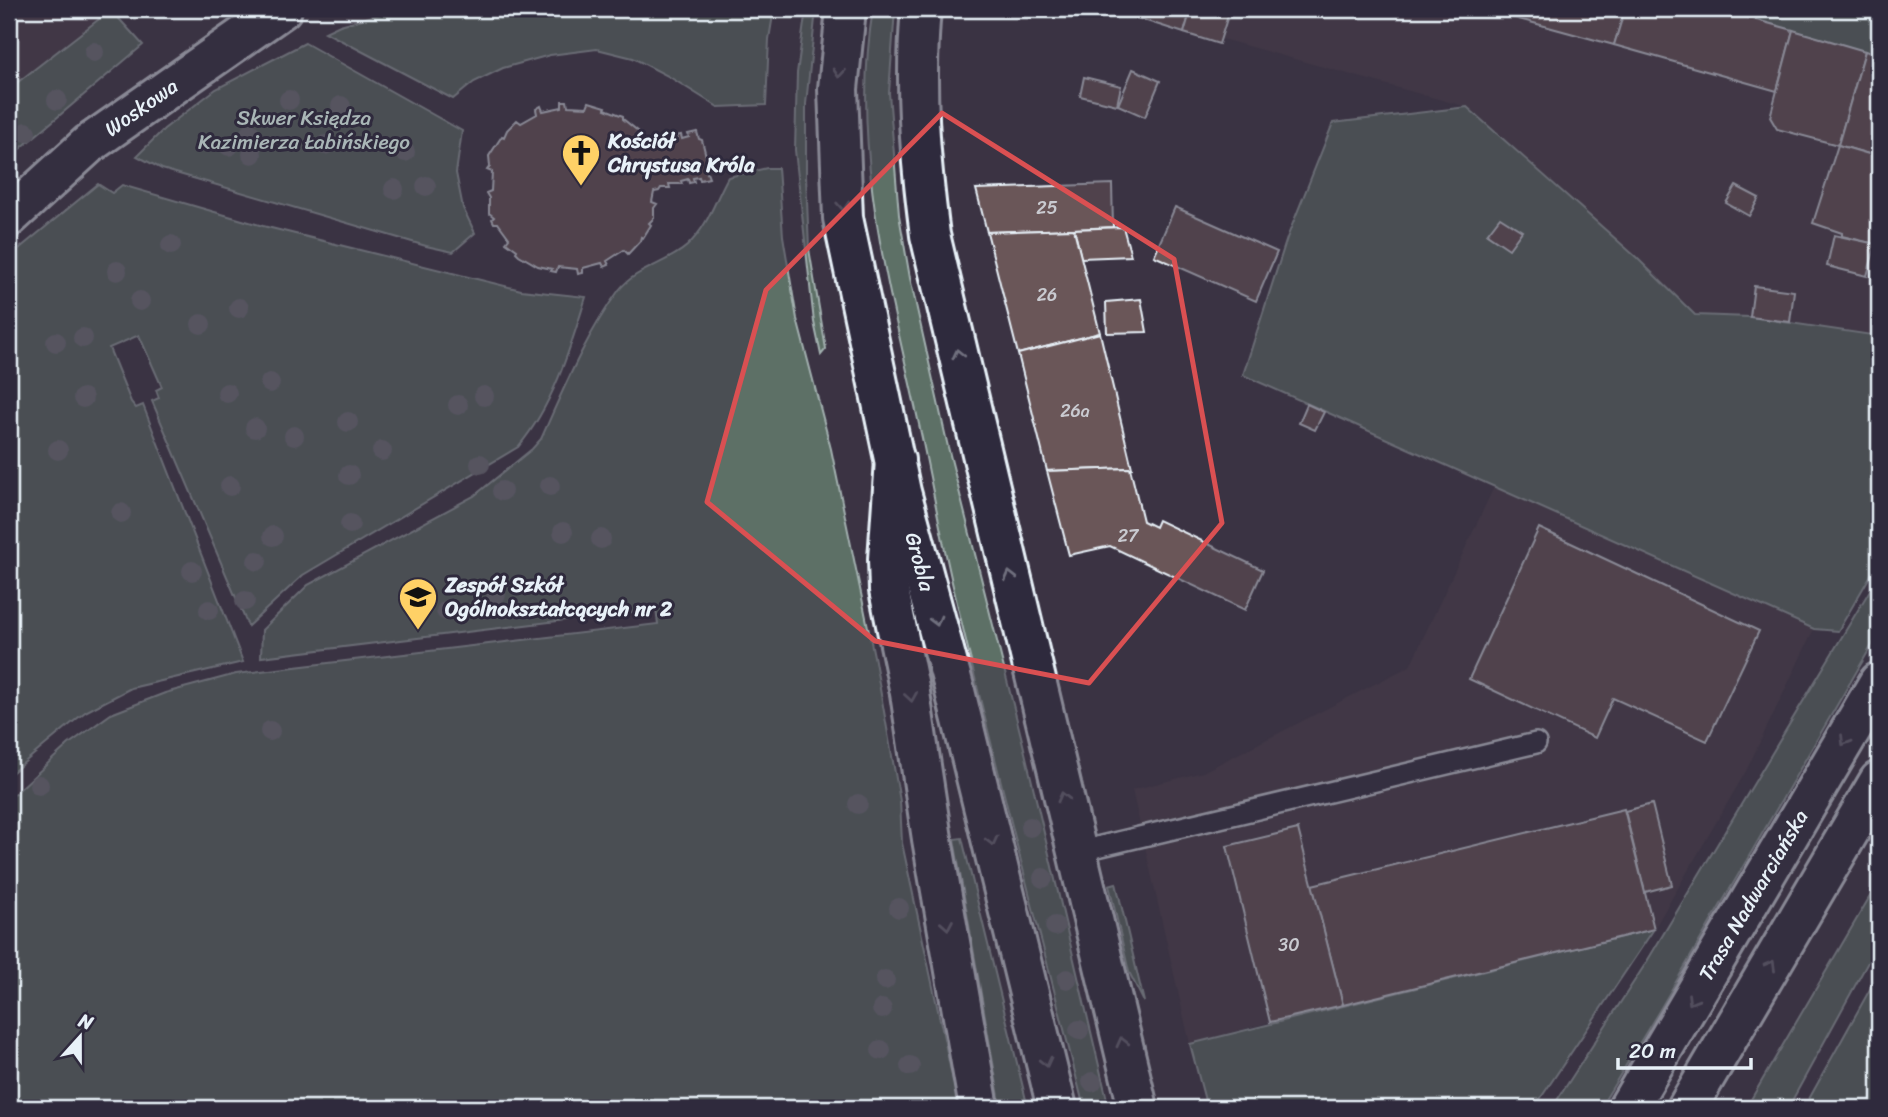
<svg xmlns="http://www.w3.org/2000/svg" width="1888" height="1117" font-family="Sriracha,sans-serif">
  <style>
    .built { fill: #493e4a }
    .green { fill: #5d6f66; stroke: #a2b0af; stroke-width: 2 }
    .building { fill: #6b5659; stroke: #e8f1f8; stroke-width: 2 }
    .lines { fill: none; stroke-linecap: round; stroke-linejoin: round }
    .service-casing { stroke: #e8f1f8; stroke-width: 24 }
    .minor-casing { stroke: #e8f1f8; stroke-width: 44 }
    .secondary-casing { stroke: #e8f1f8; stroke-width: 44 }
    .primary-casing { stroke: #e8f1f8; stroke-width: 44 }
    .service { stroke: #2f2a3d; stroke-width: 19 }
    .minor { stroke: #2f2a3d; stroke-width: 38 }
    .secondary { stroke: #2f2a3d; stroke-width: 38 }
    .primary { stroke: #2f2a3d; stroke-width: 38 }
    .tree { fill: #787b82 }
    .oneway { stroke: #70707e }
    .marked { fill: none; stroke: #da5052; stroke-width: 5; stroke-linejoin: round }
    .labels { text-anchor: middle; dominant-baseline: central; stroke-width: 6; stroke-linejoin: round; paint-order: stroke }
    .number-label { font-size: 18px; fill: #c9cad0 }
    .street-label { font-size: 21px; fill: #e8f1f8; stroke: #2f2a3d }
    .park-label { font-size: 21px; fill: #a9b6b6; stroke: #2f2a3d }
    .poi-label { font-size: 21px; font-weight: bold; fill: #e8f1f8; stroke: #2f2a3d; text-anchor: start }
  </style>
  <rect width="100%" height="100%" fill="#3b3343"/>
  <filter id="ink" filterUnits="userSpaceOnUse"><feTurbulence type="fractalNoise" baseFrequency=".0143" numOctaves="2"/><feDisplacementMap in="SourceGraphic" scale="14" xChannelSelector="R" yChannelSelector="G"/><feConvolveMatrix kernelMatrix="1 2 1 2 8 2 1 2 1" color-interpolation-filters="sRGB"/></filter>
  <g filter="url(#ink)">
    <g class="built">
      <path d="M9 9H100L103 16 9 89Z"/>
      <path d="M1109 9H1717L1879 55V336L1750 317 1695 315 1636 257 1467 107 1222 39 1219 44Z"/>
      <path d="M1494 487 1814 629 1746 771 1654 929 1270 1022 1190 1044 1132 790 1203 772 1410 666Z"/>
    </g>
    <g class="green">
      <path d="M399 9H774L769 39 766 105 718 107 668 76 633 58 597 49 550 55 503 68 474 82 453 99 325 32 340 25Z"/>
      <path d="M806 9H816L806 104V176L809 249 826 349 821 355 814 322 795 150 797 73Z"/>
      <path d="M873 9H895L889 93 899 215 910 278 948 447 1023 744 1109 1108H1084C1040 933 993 758 952 582 941 534 932 486 922 438 892 298 849 154 873 9Z"/>
      <path d="M1712 9H1879V56Z"/>
      <path d="M112 11 143 45 9 158V89L103 16Z"/>
      <path d="M305 43 462 131 456 173 463 208 475 233 453 252 426 246 162 169 137 156 164 129 216 89Z"/>
      <path d="M1467 107 1636 257 1695 315 1750 317 1879 336V561L1838 631 1814 629 1243 375 1287 238 1333 123Z"/>
      <path d="M767 168H778L783 236 797 319 831 449 875 661 900 801 902 843 959 1108H9V799L69 744 111 714 165 693 236 674 658 624 656 609 261 657 262 630 308 585 474 496 532 449 541 439C564 388 586 335 619 290 636 268 667 264 687 246 709 225 714 202 728 177Z"/>
      <path d="M98 184 112 193 122 185 263 226 521 290 586 297C570 349 553 406 518 447L303 575 248 626 152 401 159 398 156 390 162 387 139 335 109 348 131 402 136 408 143 405 243 662 131 688 85 712 9 775V257Z"/>
      <path d="M1879 575V633L1659 1011 1600 1108H1552L1646 963Z"/>
      <path d="M962 838 1028 1108H1001L954 839Z"/>
      <path d="M1879 881V942L1788 1108H1746Z"/>
      <path d="M1116 883 1144 1002 1129 972 1109 885Z"/>
      <path d="M1654 929 1534 1108H1207L1190 1044Z"/>
      <path d="M1879 973V1108H1804Z"/>
    </g>
    <g class="building">
      <path d="M1109 9H1191L1184 33Z"/>
      <path d="M1191 9H1230L1219 44 1184 33Z"/>
      <path d="M1482 9H1522L1519 19Z"/>
      <path d="M1522 9H1625L1614 45 1519 19Z"/>
      <path d="M1625 9H1717L1793 30 1777 91 1614 45Z"/>
      <path d="M1793 30 1865 51 1838 145 1777 129 1770 117Z"/>
      <path d="M1865 51 1879 55V157L1838 145Z"/>
      <path d="M1133 69 1160 81 1145 117 1118 105Z"/>
      <path d="M1084 77 1121 86 1117 105 1080 96Z"/>
      <path d="M562 101H567L568 106 587 107 589 102 606 107 605 109 623 116V119L639 132 636 136 642 144 647 142 648 145 658 141 659 144 666 143 665 139 670 138 671 141 677 140 676 136 681 135 682 139 689 137 688 134 697 132 699 139 702 140 709 168 706 170 709 178 700 180 699 177 693 178 694 182 689 183 688 179 681 181 682 184H669L670 188H661L659 191 654 192 652 202 657 204 654 208V218L649 223 651 225 643 238 641 237 640 241 628 254 624 250 607 261 609 265 604 267 602 263 583 268V273L578 274 577 269 558 267 556 272 551 271 552 269 538 266 519 255 516 252 517 250 506 242 509 238 498 223H494L492 219 494 217 489 213V198L486 193 491 191 492 172 487 170 490 166 489 156 502 136 504 137 507 130 517 120 521 123 537 114 536 109 541 106 543 111 562 107Z"/>
      <path d="M1838 145 1879 157V245L1842 236V233L1813 223Z"/>
      <path d="M1112 184 1113 227 1074 229 987 232 976 189Z"/>
      <path d="M1736 186 1759 198 1749 216 1726 203Z"/>
      <path d="M1175 207 1277 252 1256 301 1154 256Z"/>
      <path d="M1500 217 1522 231 1509 249 1487 234Z"/>
      <path d="M1123 227 1131 256 1081 258 1074 229Z"/>
      <path d="M1074 229 1100 333 1018 354 987 232Z"/>
      <path d="M1834 235 1876 244 1867 276 1827 266Z"/>
      <path d="M1754 286 1794 291 1790 322 1750 317Z"/>
      <path d="M1141 299 1147 332 1107 333 1106 302Z"/>
      <path d="M1100 333 1132 468 1047 471 1018 354Z"/>
      <path d="M1307 404 1324 412 1315 430 1299 423Z"/>
      <path d="M1130 468 1143 521 1155 527 1158 520 1263 570 1245 610 1110 546 1069 555 1047 471Z"/>
      <path d="M1539 528 1759 631 1707 741 1613 698 1595 738 1469 679Z"/>
      <path d="M1652 804 1672 885 1645 892 1625 811Z"/>
      <path d="M1624 809 1654 929 1343 1005 1312 885Z"/>
      <path d="M1298 829 1343 1005 1270 1022 1227 846Z"/>
    </g>
    <g class="lines">
      <g class="service-casing">
        <path id="service" d="M1076 852 1536 743"/>
      </g>
      <g class="minor-casing">
        <g id="minor">
          <path id="s1" d="M9 217 89 144 282 9"/>
        </g>
      </g>
      <g class="secondary-casing">
        <g id="secondary">
          <path id="s2" d="M846 9 838 89 843 218 901 492 954 687 1057 1108"/>
          <path d="M921 9C914 85 920 158 930 235L1138 1108"/>
        </g>
      </g>
      <g class="primary-casing">
        <g id="primary">
          <path d="M895 460 888 559 889 590 910 693 932 839 979 1108"/>
          <path id="s3" d="M1628 1108 1879 682"/>
          <path d="M1687 1108 1879 781"/>
        </g>
      </g>
      <use href="#service" class="service"/>
      <use href="#minor" class="minor"/>
      <use href="#secondary" class="secondary"/>
      <use href="#primary" class="primary"/>
    </g>
    <g class="tree">
      <circle cx="94" cy="52" r="10"/>
      <circle cx="57" cy="100" r="10"/>
      <circle cx="289" cy="100" r="10"/>
      <circle cx="341" cy="106" r="10"/>
      <circle cx="26" cy="132" r="10"/>
      <circle cx="250" cy="133" r="10"/>
      <circle cx="325" cy="145" r="10"/>
      <circle cx="229" cy="146" r="10"/>
      <circle cx="405" cy="152" r="10"/>
      <circle cx="252" cy="154" r="10"/>
      <circle cx="426" cy="186" r="10"/>
      <circle cx="394" cy="189" r="10"/>
      <circle cx="171" cy="245" r="10"/>
      <circle cx="117" cy="271" r="10"/>
      <circle cx="140" cy="301" r="10"/>
      <circle cx="239" cy="308" r="10"/>
      <circle cx="201" cy="324" r="10"/>
      <circle cx="83" cy="338" r="10"/>
      <circle cx="56" cy="342" r="10"/>
      <circle cx="270" cy="383" r="10"/>
      <circle cx="227" cy="393" r="10"/>
      <circle cx="484" cy="396" r="10"/>
      <circle cx="83" cy="398" r="10"/>
      <circle cx="458" cy="405" r="10"/>
      <circle cx="348" cy="422" r="10"/>
      <circle cx="255" cy="428" r="10"/>
      <circle cx="294" cy="436" r="10"/>
      <circle cx="58" cy="450" r="10"/>
      <circle cx="382" cy="451" r="10"/>
      <circle cx="480" cy="464" r="10"/>
      <circle cx="349" cy="475" r="10"/>
      <circle cx="230" cy="486" r="10"/>
      <circle cx="550" cy="486" r="10"/>
      <circle cx="502" cy="491" r="10"/>
      <circle cx="121" cy="513" r="10"/>
      <circle cx="350" cy="524" r="10"/>
      <circle cx="563" cy="532" r="10"/>
      <circle cx="273" cy="536" r="10"/>
      <circle cx="601" cy="539" r="10"/>
      <circle cx="257" cy="561" r="10"/>
      <circle cx="192" cy="571" r="10"/>
      <circle cx="496" cy="594" r="10"/>
      <circle cx="245" cy="601" r="10"/>
      <circle cx="209" cy="610" r="10"/>
      <circle cx="446" cy="611" r="10"/>
      <circle cx="270" cy="731" r="10"/>
      <circle cx="39" cy="785" r="10"/>
      <circle cx="858" cy="804" r="10"/>
      <circle cx="1030" cy="827" r="10"/>
      <circle cx="1043" cy="878" r="10"/>
      <circle cx="899" cy="908" r="10"/>
      <circle cx="1055" cy="926" r="10"/>
      <circle cx="1067" cy="979" r="10"/>
      <circle cx="885" cy="980" r="10"/>
      <circle cx="882" cy="1009" r="10"/>
      <circle cx="1079" cy="1030" r="10"/>
      <circle cx="881" cy="1050" r="10"/>
      <circle cx="910" cy="1066" r="10"/>
      <circle cx="1092" cy="1082" r="10"/>
    </g>
    <defs><path id="oneway-chevron" d="M-2-3.5L2.5 0L-2 3.5" fill="none" stroke-width="1.6" stroke-linecap="round" stroke-linejoin="round" transform="scale(1.75)"/></defs>
    <g class="oneway">
      <use href="#oneway-chevron" transform="translate(839 73) rotate(95)"/>
      <use href="#oneway-chevron" transform="translate(843 206) rotate(86)"/>
      <use href="#oneway-chevron" transform="translate(958 354) rotate(-103)"/>
      <use href="#oneway-chevron" transform="translate(1010 576) rotate(-104)"/>
      <use href="#oneway-chevron" transform="translate(936 621) rotate(75)"/>
      <use href="#oneway-chevron" transform="translate(911 697) rotate(81)"/>
      <use href="#oneway-chevron" transform="translate(1845 741) rotate(121)"/>
      <use href="#oneway-chevron" transform="translate(1063 797) rotate(-104)"/>
      <use href="#oneway-chevron" transform="translate(992 841) rotate(76)"/>
      <use href="#oneway-chevron" transform="translate(947 925) rotate(80)"/>
      <use href="#oneway-chevron" transform="translate(1771 965) rotate(-60)"/>
      <use href="#oneway-chevron" transform="translate(1692 1000) rotate(121)"/>
      <use href="#oneway-chevron" transform="translate(1122 1042) rotate(-104)"/>
      <use href="#oneway-chevron" transform="translate(1046 1062) rotate(76)"/>
    </g>
  </g>
  <path d="M0 0H1888V1117H0ZM942 113 1174 259 1222 523 1089 683 875 641 707 502 766 290Z" fill="#3b3343" fill-opacity=".55" fill-rule="evenodd"/>
  <path class="marked" d="M942 113 1174 259 1222 523 1089 683 875 641 707 502 766 290Z"/>
  <defs>
    <g id="church-pin" transform="scale(2.0125)"><path d="M0 17L-7.5 6A9.5 9.5 0 1 1 7.5 6Z" fill="#ffd166" stroke="#2f2a3d"/><path d="M-1.2-6h2.4v3.5h3.3v2.4h-3.3V6h-2.4V-.1h-3.3v-2.4h3.3Z" fill="#111"/></g>
    <g id="school-pin" transform="scale(2.0125)"><path d="M0 17L-7.5 6A9.5 9.5 0 1 1 7.5 6Z" fill="#ffd166" stroke="#2f2a3d"/><path d="M0-5L7-2L0 1L-7-2ZM-4 1L0 2.5L4 1V4Q0 6-4 4Z" fill="#111"/></g>
  </defs>
  <g fill-rule="evenodd">
    <use href="#church-pin" x="581" y="153"/>
    <use href="#school-pin" x="418" y="597"/>
  </g>
  <g class="labels">
    <g class="number-label">
      <text x="1047" y="208">25</text>
      <text x="1047" y="295">26</text>
      <text x="1075" y="411">26a</text>
      <text x="1128" y="536">27</text>
      <text x="1289" y="945">30</text>
    </g>
    <g class="street-label">
      <text stroke="none"><textPath href="#s1" startOffset="172">Woskowa</textPath></text>
      <text stroke="none"><textPath href="#s2" startOffset="562">Grobla</textPath></text>
      <text stroke="none"><textPath href="#s3" startOffset="247">Trasa Nadwarciańska</textPath></text>
    </g>
    <g class="park-label">
      <text x="304" y="118">Skwer Księdza<tspan x="304" dy="24">Kazimierza Łabińskiego</tspan></text>
    </g>
    <g class="poi-label">
      <text x="608" y="141">Kościół<tspan x="608" dy="24">Chrystusa Króla</tspan></text>
      <text x="445" y="585">Zespół Szkół<tspan x="445" dy="24">Ogólnokształcących nr 2</tspan></text>
    </g>
  </g>
  <rect width="1888" height="1117" fill="none" stroke="#2f2a3d" stroke-width="35"/>
  <rect x="18" y="18" width="1853" height="1082" fill="none" stroke="#e8f1f8" stroke-width="2.5" filter="url(#ink)"/>
  <g transform="translate(80 1037) rotate(21)" stroke="#2f2a3d" stroke-width="5" paint-order="stroke">
  <path d="M0-5L12 26L0 18L-12 26Z" fill="#e8f1f8"/>
  <text y="-10" font-size="19" font-weight="bold" text-anchor="middle" fill="#e8f1f8">N</text>
  </g>
  <path d="M1618 1058v10h133v-10" fill="none" stroke="#e8f1f8" stroke-width="3.5"/>
  <text x="1629" y="1058" font-size="21" fill="#e8f1f8" stroke="#2f2a3d" stroke-width="5" paint-order="stroke">20 m</text>
</svg>
